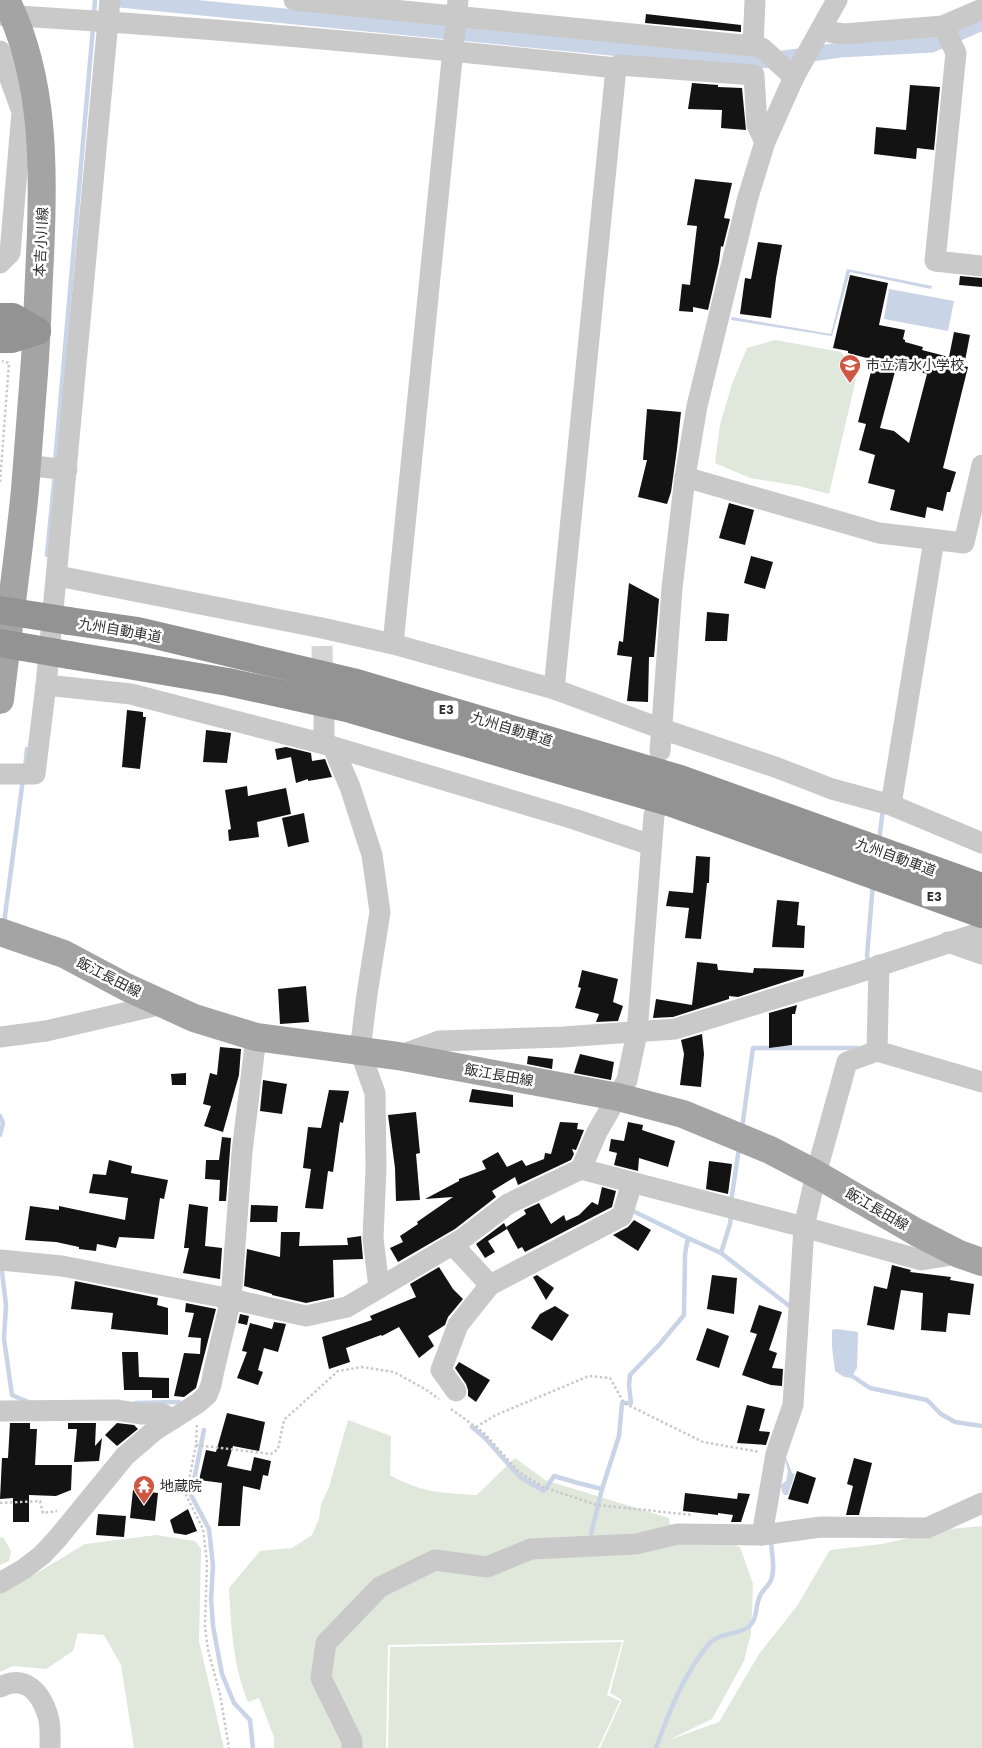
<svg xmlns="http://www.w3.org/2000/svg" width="982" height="1748" font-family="Jost,'Noto Sans JP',sans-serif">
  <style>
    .green { fill: #dfe8db }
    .water { fill: #c9d4e6 }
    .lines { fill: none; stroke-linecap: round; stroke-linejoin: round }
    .stream { stroke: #c9d4e6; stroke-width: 4.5 }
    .canal { stroke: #c9d4e6; stroke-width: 15 }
    .building { fill: #131313; fill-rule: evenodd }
    .minor-tunnel { stroke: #d5d5d5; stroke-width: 21; stroke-dasharray: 21 11; stroke-linecap: butt }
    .path { stroke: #c9c9c9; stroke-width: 2.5; stroke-dasharray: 2.5 2.5; stroke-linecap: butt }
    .minor { stroke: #c9c9c9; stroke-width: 21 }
    .major { stroke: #a4a4a4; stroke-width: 28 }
    .highway { stroke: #939393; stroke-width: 28 }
    .highway-bridge { stroke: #939393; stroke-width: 28 }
    .labels { text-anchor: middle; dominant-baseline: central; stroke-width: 5; stroke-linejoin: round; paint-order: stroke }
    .shield { fill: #fff; stroke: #6b6b6b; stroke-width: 1 }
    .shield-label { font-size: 12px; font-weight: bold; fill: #2c2c2c }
    .street-label { font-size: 14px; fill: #2c2c2c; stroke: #fff }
    .poi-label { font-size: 14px; fill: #2c2c2c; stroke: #fff; text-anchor: start }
  </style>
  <rect width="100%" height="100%" fill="#fff"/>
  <g class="green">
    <path d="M775 340 841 352 849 363 856 379 829 494 799 486 750 478 715 463 720 425 732 384 747 348Z"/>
    <path d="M348 1420 391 1436 390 1475C422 1493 442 1493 477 1495L515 1458 545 1480 669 1518 670 1524 740 1547 753 1584 751 1634 744 1661 712 1719 669 1740 719 1722 759 1654 797 1606 830 1550 882 1544 950 1529 982 1526V1748H600L622 1700 610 1693 624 1640 388 1645 386 1748H274V1737L259 1698 248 1702C233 1666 231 1626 229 1588L260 1551 292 1548 312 1535 319 1519 321 1504 329 1487Z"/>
    <path d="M156 1535 195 1541 201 1549 199 1641 224 1748H134L121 1665 104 1635 78 1633 73 1651 46 1669 13 1666 0 1672V1592L32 1576 85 1544Z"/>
    <path d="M3 1537 11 1551 9 1561 0 1565V1538Z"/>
    <path d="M622 1642 607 1695 620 1701 598 1748H388L390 1647Z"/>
  </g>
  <g class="water">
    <path d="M847 269 932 286 931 289 850 272 832 336 731 320 732 317 831 334Z"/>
    <path d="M889 289 954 301 948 331 884 319Z"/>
    <path d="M837 1329 858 1332 857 1368 851 1378 844 1377 835 1371 832 1347V1330Z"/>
    <path d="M784 1456 786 1457 792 1473 795 1474 788 1495H784L782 1492 781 1485 786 1481 788 1471Z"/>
  </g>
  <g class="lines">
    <g class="stream">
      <path d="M94 15 95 0"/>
      <path d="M55 463 93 28"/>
      <path d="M47 555 55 473"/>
      <path d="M25 769 27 749"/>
      <path d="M879 841 883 809"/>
      <path d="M4 923 23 779"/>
      <path d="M869 963 867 956 873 883"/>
      <path d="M0 1116 3 1123 0 1135"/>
      <path d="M742 1128 753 1048H857"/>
      <path d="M731 1202 739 1148"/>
      <path d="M631 1210 688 1238"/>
      <path d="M731 1215 730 1224 721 1253 792 1308"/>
      <path d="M0 1269 2 1272 6 1305 4 1339 12 1395 28 1402"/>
      <path d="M852 1376 870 1388 927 1400 941 1414 955 1422 982 1426"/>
      <path d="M136 1403 179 1402"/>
      <path d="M472 1427 485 1438 520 1477 544 1491 554 1476 578 1483 602 1489"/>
      <path d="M204 1430 191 1495 209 1529 213 1566 211 1599 213 1626 222 1674 234 1703 250 1720 253 1748"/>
      <path d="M591 1534 602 1489 619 1436 622 1403H631L629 1385 630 1375 659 1345 684 1315 685 1254 688 1238 721 1253"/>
      <path d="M656 1748C669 1712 683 1676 707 1646 719 1632 732 1636 745 1629 759 1622 754 1608 760 1596 762 1590 769 1586 771 1580 776 1568 771 1552 771 1539"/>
    </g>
    <path class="canal" d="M120 0 755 62 840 50 932 45 982 23"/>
  </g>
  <g class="building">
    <path d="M646 14 741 25V32L645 23Z"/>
    <path d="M692 83 718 85V87L742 88 746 130 721 128 722 110 688 109Z"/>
    <path d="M910 85 940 87 934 150 917 148 916 159 874 154 876 127 906 130Z"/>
    <path d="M695 179 732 183 724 218 730 219 723 247 721 246 719 262 708 310 693 307V312L679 311 682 284 690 285 697 226 687 225Z"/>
    <path d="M758 242 782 245 776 278 771 318 740 314 745 278 751 279Z"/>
    <path d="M850 275 888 283 879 325 905 330 903 339 905 340V342L923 347 922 350 949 357 954 332 970 335 964 366 968 367 943 468 956 472 950 492H947L943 511 927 507 925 518 890 510 895 490 868 483 875 455 859 450 866 424 858 422 874 360 848 353V351L833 348ZM897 364 927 374 909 443 894 431 880 428Z"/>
    <path d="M960 276 982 278V287L959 285Z"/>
    <path d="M647 409 681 412 677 449 671 492 667 504 638 497 647 460H643Z"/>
    <path d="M729 503 754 510 745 545 719 538Z"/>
    <path d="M751 556 773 562 765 589 744 583Z"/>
    <path d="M629 583 659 599 654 657H649L648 702 627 701 632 657 617 655 619 641 623 642Z"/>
    <path d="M707 612 729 614 727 641H705Z"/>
    <path d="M127 710 143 712V717H146L140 769 122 767Z"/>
    <path d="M206 730 231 733 227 763 203 762Z"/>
    <path d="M286 747 311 753 312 761 325 759 332 777 308 781V779L296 783 291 757 277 760 275 749Z"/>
    <path d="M247 786 248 796 286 788 291 814 257 822 259 837 229 841 228 830 231 829 225 790Z"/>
    <path d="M304 813 309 842 288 847 282 818Z"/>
    <path d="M696 856 710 857 709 883H707L701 939 685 938 689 908 666 906 669 891 693 893Z"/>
    <path d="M777 900 799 902 797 925 805 926 804 948 772 947Z"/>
    <path d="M697 962 717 964 718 970 753 973 754 968 804 970 803 976 738 997 729 996V999L673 1017 653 1018 656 999 692 1005Z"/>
    <path d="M582 970 618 979 613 1002 623 1006 618 1021 596 1022 599 1014 575 1008 581 988 578 987Z"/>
    <path d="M306 986 309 1022 280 1024 278 989Z"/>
    <path d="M797 1005 795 1014H792V1045L769 1048V1013Z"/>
    <path d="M702 1034 704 1054 701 1087 680 1085 684 1054 681 1040Z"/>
    <path d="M220 1047 241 1049 239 1075 223 1132 204 1126 211 1106 203 1104 210 1073 217 1075Z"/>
    <path d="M580 1054 614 1062 611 1080 574 1073Z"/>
    <path d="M528 1056 553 1059 552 1069 527 1064Z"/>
    <path d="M186 1073V1085H172L171 1074Z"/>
    <path d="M263 1080 287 1084 282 1114 260 1111Z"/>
    <path d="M472 1089 513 1095V1107L469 1102Z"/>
    <path d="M329 1090 349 1091 343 1123 340 1122 333 1172 328 1171 323 1209 305 1208 311 1169 303 1168 308 1127 321 1128Z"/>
    <path d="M416 1112 420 1153 416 1154 420 1200 396 1201 395 1168 388 1115Z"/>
    <path d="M560 1122 578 1123 577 1129 584 1130 576 1150 572 1149 574 1154 571 1160 518 1185 515 1177 492 1191 496 1197 455 1229 398 1262 390 1248 403 1242 400 1236 418 1224 417 1222 453 1197 425 1199 459 1181V1179L486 1169 482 1161 498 1152 507 1167 522 1160 526 1166 544 1159 545 1153 551 1154Z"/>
    <path d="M628 1122 643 1125 642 1130 675 1141 668 1167 639 1158 638 1171 614 1165 617 1153 609 1151 611 1139 624 1141Z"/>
    <path d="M222 1137 231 1138 226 1201H219L220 1180 205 1179 206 1160H219Z"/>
    <path d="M109 1160 132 1166 131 1173 168 1180 164 1199 160 1198 154 1239 119 1237 116 1248 97 1244 96 1251 79 1249V1247L56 1242 25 1240 30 1206 59 1210V1206L125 1220 128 1198 89 1193 93 1174 106 1175Z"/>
    <path d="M709 1161 732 1164 728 1194 706 1189Z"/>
    <path d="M602 1187 616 1191 612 1207 525 1252 522 1247 518 1249 506 1227 526 1214 524 1210 539 1203 551 1224 564 1215 566 1221 579 1215 592 1202 598 1205Z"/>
    <path d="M189 1204 208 1207 205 1246 222 1248 220 1279 183 1273 189 1248H184Z"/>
    <path d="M251 1205 278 1206 277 1222H250Z"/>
    <path d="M634 1220 651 1230 638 1251 613 1235 628 1227Z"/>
    <path d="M504 1223 507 1229 488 1241 495 1252 485 1258 476 1244Z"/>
    <path d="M281 1232H300L299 1246 348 1245 347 1238 361 1236 363 1259 333 1260 334 1297 306 1303 272 1295V1294L244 1286 247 1249 280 1257Z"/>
    <path d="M892 1265 911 1270 910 1272 951 1277 950 1280 974 1284 970 1315 948 1313 946 1332 921 1330 923 1293 901 1290 894 1330 867 1325 874 1286 887 1289Z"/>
    <path d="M439 1267 453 1289 463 1299 448 1317 445 1325 428 1336 434 1346 419 1358 399 1327 382 1336 381 1335 346 1348 350 1362 329 1369 322 1337 372 1320 370 1316 416 1297 410 1284Z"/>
    <path d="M537 1275 554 1288 546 1300 533 1277Z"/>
    <path d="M712 1275 737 1278 734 1314 707 1309Z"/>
    <path d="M75 1281 158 1298 157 1305 168 1308V1335L111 1329 113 1313 71 1309Z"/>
    <path d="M186 1303 216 1309 196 1388 184 1397 174 1396 184 1353 200 1354 201 1338 188 1337 194 1313 185 1312Z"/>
    <path d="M759 1305 782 1312 769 1350 777 1353 772 1368 783 1369 782 1386 771 1385 742 1375 757 1334 750 1332Z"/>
    <path d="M555 1306 569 1315 552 1341 531 1328 540 1314Z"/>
    <path d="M240 1314 249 1316 247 1325 238 1323Z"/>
    <path d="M274 1322 286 1324 278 1352 264 1348 258 1370 263 1372 258 1385 237 1378 247 1352 242 1351 250 1323 272 1329Z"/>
    <path d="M707 1328 729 1336 719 1368 696 1360Z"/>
    <path d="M122 1352H138L139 1377 169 1378V1398H152V1390H124Z"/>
    <path d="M459 1362 490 1380 476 1402 468 1396V1390L466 1384 455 1368Z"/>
    <path d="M747 1405 765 1409 759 1431 770 1432 766 1445 737 1443Z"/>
    <path d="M227 1413 265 1422 259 1451 233 1446 227 1466 251 1471 254 1457 271 1461 268 1476 263 1475 260 1490 243 1486 240 1526H218L222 1483 199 1480 206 1450 216 1452Z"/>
    <path d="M10 1423H30V1429H37L35 1465H72L71 1490 56 1496 29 1495V1522H13V1498L0 1499 2 1458H8Z"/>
    <path d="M68 1423H96L95 1446 102 1438 99 1461 74 1462 77 1429H68Z"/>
    <path d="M117 1423 134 1425 138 1429 117 1446 105 1435Z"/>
    <path d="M854 1458 872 1463 859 1515H846L853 1486 847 1484Z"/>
    <path d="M797 1471 816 1478 808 1504 788 1499Z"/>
    <path d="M133 1490 158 1493 155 1521 130 1518Z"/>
    <path d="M685 1493 737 1499 738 1493 750 1494 741 1522H731L733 1515 718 1513V1515L683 1511Z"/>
    <path d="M188 1509 197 1531 186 1535 174 1533 170 1520Z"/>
    <path d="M98 1514 126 1516 124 1537 96 1535Z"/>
  </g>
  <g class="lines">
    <path class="minor-tunnel" d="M322 646 323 688"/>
    <g class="path">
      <path d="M0 482 9 363 2 361"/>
      <path d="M451 1409 484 1433 518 1471 543 1487 597 1505 693 1515"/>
      <path d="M197 1425 196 1445 186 1495 203 1529 207 1562 205 1627 208 1650 220 1694 229 1748"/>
      <path d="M476 1427 496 1415 589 1376 610 1378 624 1403 703 1442 760 1452"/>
      <path d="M196 1445 271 1454 278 1449 284 1420 338 1371 362 1367 394 1372 425 1389 439 1399"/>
      <path d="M0 1503 40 1501 43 1513 57 1511"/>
    </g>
    <g class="minor">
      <path d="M294 0 753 46 762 48 794 77"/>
      <path d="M0 15C206 27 411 46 616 68L619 65 754 75 757 125 765 142"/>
      <path d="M943 26 956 53 935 261 982 266"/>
      <path d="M830 32 844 34 943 26 982 9"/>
      <path d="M753 46 755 0"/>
      <path d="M0 51 22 112 10 253 0 263"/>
      <path d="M26 465 67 470"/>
      <path d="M685 477 879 533 964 543 982 465"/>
      <path d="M58 576 322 628 393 644 554 689 662 729 775 767 832 789 891 805 982 843"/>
      <path d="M393 644 458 0"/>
      <path d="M46 685 110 0"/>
      <path d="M554 689 616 68"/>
      <path d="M324 714V744"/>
      <path d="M333 747 350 787 372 855 380 912 367 994 360 1051 375 1093 376 1168 373 1238 379 1288"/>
      <path d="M660 751 672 588 685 477 697 406 748 197 765 142 794 77 837 0"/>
      <path d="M0 774H35L46 685 131 694 324 744 574 819 651 845"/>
      <path d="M891 805 934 540"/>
      <path d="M948 942 982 954"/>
      <path d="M879 965 877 1051 982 1082"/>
      <path d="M0 1037 46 1031 163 1004"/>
      <path d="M398 1056 439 1041 563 1037 675 1029 854 974 982 932"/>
      <path d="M581 1169 597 1132 627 1080 637 1033 654 815"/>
      <path d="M453 1245 490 1285 622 1216 632 1183"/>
      <path d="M0 1260 62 1266 231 1299 306 1316 347 1307 462 1239 508 1204 581 1169 804 1227 921 1260 959 1254"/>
      <path d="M456 1391 441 1370 458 1325 490 1285"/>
      <path d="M0 1411 116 1410 142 1414 160 1413 173 1419"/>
      <path d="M762 1535 776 1454 793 1405 804 1227 816 1174 847 1062 877 1051"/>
      <path d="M0 1583 24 1569 42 1555 57 1539 125 1456 154 1431 198 1403 207 1395 211 1385 214 1370 231 1299 242 1152 256 1037"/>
      <path d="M0 1687C26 1674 41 1693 48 1716 51 1726 50 1738 50 1748"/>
      <path d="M352 1748V1741L321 1678 326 1643 380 1587 435 1560 487 1567 531 1549 636 1544 678 1534 762 1535 821 1527 927 1528 982 1503"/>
    </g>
    <g class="major">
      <path d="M0 700C8 630 18 560 25 490 28 451 31 412 34 373 37 334 38 295 40 256 44 171 45 78 6 0"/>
      <path d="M0 932 64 954 126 987 194 1018 256 1037 398 1056 618 1097 683 1114 770 1150 816 1174 916 1232 959 1254 982 1262"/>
    </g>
    <g class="highway">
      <path d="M0 317H13L37 331"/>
      <path d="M0 339H12L37 331"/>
      <path d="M69 621 138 631 353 682 680 779 982 887"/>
      <path d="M69 655 228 682 347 708 672 803 982 914"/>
    </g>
    <g class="highway-bridge">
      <path d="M0 610 69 621"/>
      <path d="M0 643 69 655"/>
    </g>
  </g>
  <defs>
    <g id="school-pin" transform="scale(1.125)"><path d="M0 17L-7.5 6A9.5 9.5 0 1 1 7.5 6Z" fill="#ce5643" stroke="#fff"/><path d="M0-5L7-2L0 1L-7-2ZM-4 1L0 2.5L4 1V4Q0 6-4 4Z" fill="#fff"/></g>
    <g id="temple-pin" transform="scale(1.125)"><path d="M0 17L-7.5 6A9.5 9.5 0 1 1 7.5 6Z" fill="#ce5643" stroke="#fff"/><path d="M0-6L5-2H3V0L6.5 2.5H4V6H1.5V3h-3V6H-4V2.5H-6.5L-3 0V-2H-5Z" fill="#fff"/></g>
  </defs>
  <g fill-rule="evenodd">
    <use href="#school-pin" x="850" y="365"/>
    <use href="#temple-pin" x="144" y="1486"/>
  </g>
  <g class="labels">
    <g class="shield">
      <rect x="433.5" y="700.5" width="25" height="19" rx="4"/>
      <rect x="921.5" y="887.5" width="25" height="19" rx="4"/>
    </g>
    <g class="shield-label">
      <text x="446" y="710">E3</text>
      <text x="934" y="897">E3</text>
    </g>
    <g class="street-label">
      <text transform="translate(41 242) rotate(-87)">本吉小川線</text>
      <text transform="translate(120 630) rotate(10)">九州自動車道</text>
      <text transform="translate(512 729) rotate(17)">九州自動車道</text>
      <text transform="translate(896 857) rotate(20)">九州自動車道</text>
      <text transform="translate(109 977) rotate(27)">飯江長田線</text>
      <text transform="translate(499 1075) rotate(10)">飯江長田線</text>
      <text transform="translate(877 1209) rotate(30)">飯江長田線</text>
    </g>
    <g class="poi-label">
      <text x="866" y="365">市立清水小学校</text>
      <text x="160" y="1486">地蔵院</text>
    </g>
  </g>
</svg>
